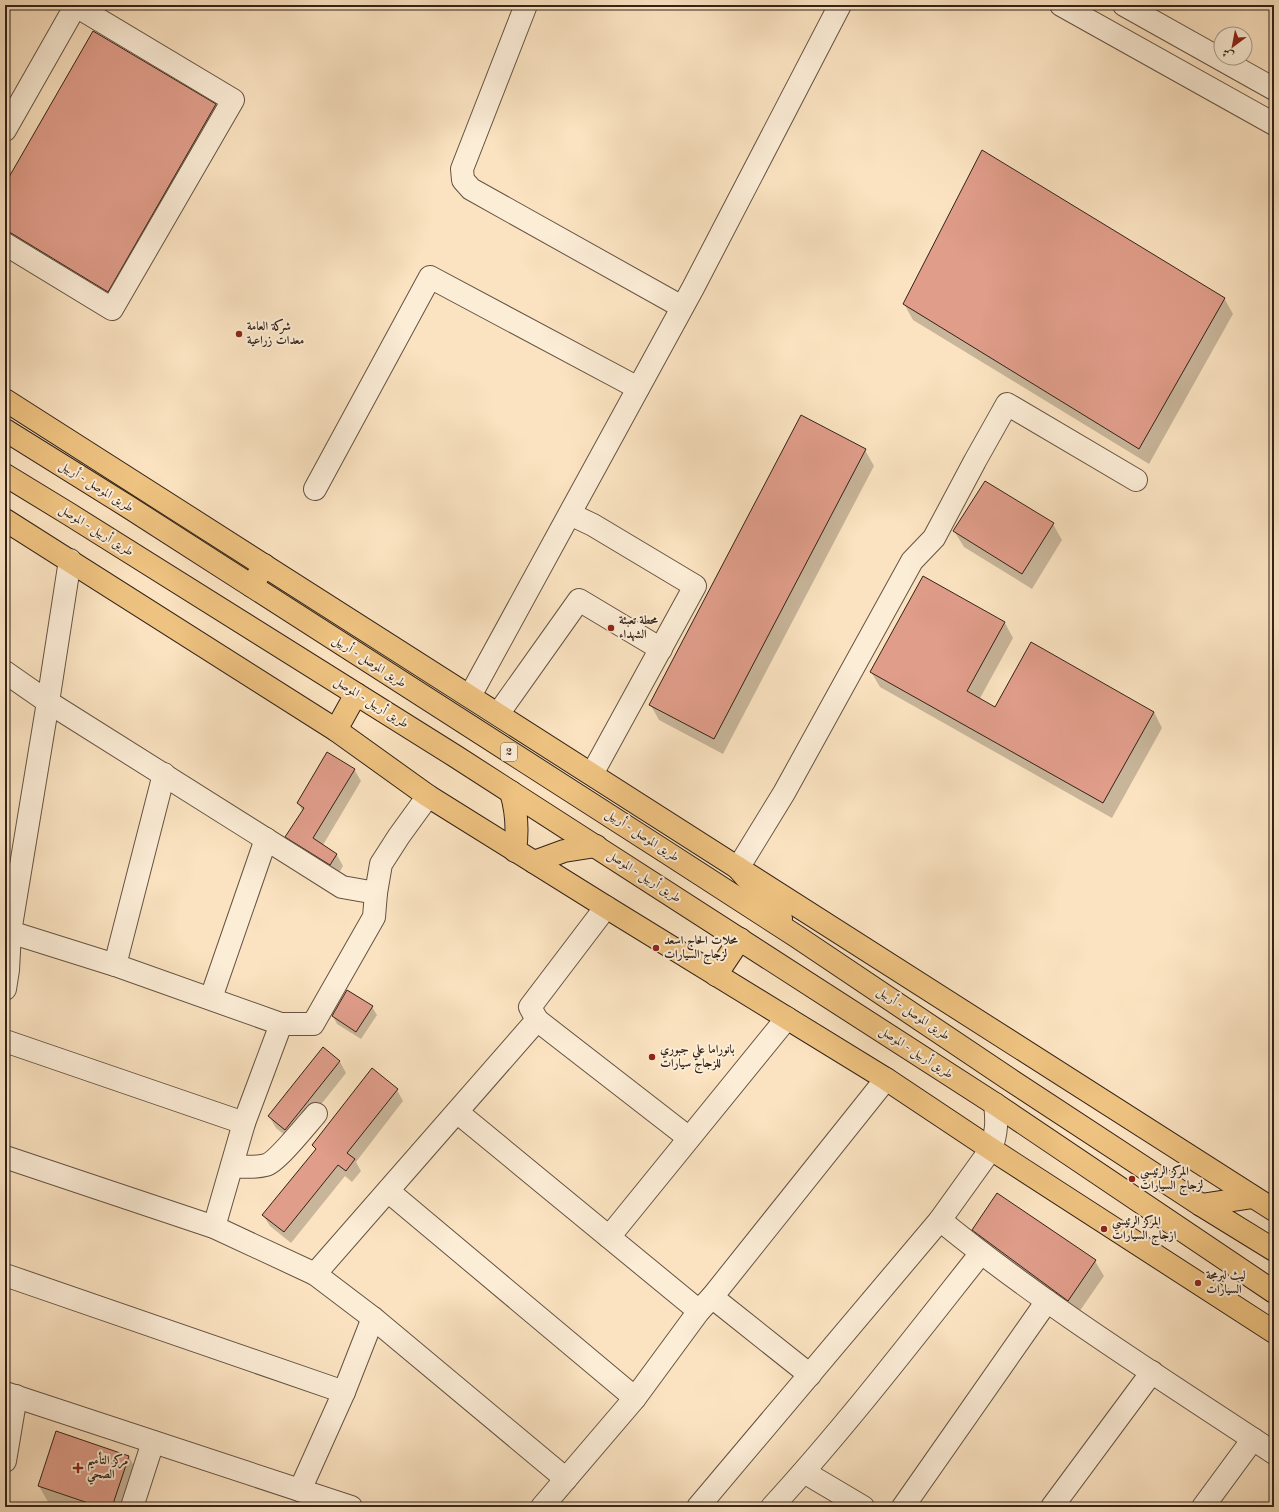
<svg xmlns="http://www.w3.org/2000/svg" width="1279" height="1512" font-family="'Old Standard TT',Amiri,serif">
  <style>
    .shadow { fill: #0003 }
    .building { fill: #e09d8a; stroke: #332318 }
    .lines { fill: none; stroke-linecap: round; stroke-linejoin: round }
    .minor-casing { stroke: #655342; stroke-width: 24 }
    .major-casing { stroke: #332318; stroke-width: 24 }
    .highway-casing { stroke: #332318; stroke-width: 24 }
    .minor { stroke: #fcedd7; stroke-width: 22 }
    .major { stroke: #eec280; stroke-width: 22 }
    .highway { stroke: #eec280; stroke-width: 22 }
    .poi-dot { fill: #8f2418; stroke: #fcedd7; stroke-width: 1.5 }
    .labels { text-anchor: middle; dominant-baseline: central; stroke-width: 4; stroke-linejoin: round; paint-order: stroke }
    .shield { fill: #fcedd7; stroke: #6f6051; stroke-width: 1 }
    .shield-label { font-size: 11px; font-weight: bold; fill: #332318 }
    .poi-label { font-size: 12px; font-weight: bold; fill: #332318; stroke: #fcedd7; text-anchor: start }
    .street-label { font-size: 12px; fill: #332318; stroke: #fcedd7 }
  </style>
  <rect width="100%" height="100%" fill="#fbe3c1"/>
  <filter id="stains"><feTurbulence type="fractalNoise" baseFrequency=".005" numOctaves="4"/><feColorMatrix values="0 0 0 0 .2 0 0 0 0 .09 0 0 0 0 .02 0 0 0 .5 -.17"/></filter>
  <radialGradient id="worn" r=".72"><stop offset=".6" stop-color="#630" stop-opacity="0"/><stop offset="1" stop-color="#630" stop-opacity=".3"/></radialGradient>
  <g class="shadow">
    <path d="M215 105 224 121 117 307 5 249V186Z"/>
    <path d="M1224 298 1233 314 1149 464 913 320 904 304Z"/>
    <path d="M865 450 874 466 723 754 659 720 650 704Z"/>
    <path d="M1053 524 1062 540 1032 589 964 547 954 531Z"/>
    <path d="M924 578 1005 623 1013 638 979 700 995 708 1154 712 1162 728 1112 818 880 687 871 672Z"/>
    <path d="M354 769 361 781 323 845 337 855 343 866 337 876 293 848 286 837 303 812 298 803Z"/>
    <path d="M372 1007 377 1015 361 1039 337 1024 333 1016Z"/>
    <path d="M340 1062 346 1073 292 1141 276 1128 269 1116Z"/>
    <path d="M397 1090 403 1101 356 1162 361 1171 352 1182 345 1176 291 1243 270 1226 263 1215 316 1150 313 1145Z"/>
    <path d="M973 1230 1095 1261 1104 1276 1077 1315 982 1245Z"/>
    <path d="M57 1433 129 1457 138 1473 126 1507H64L48 1502 39 1486Z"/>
  </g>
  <g class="building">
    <path d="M93 31 216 104 108 292 11 233 5 232V184Z"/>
    <path d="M982 150 1225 298 1139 449 903 304Z"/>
    <path d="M801 415 866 449 714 739 649 705Z"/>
    <path d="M985 481 1054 523 1022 574 953 531Z"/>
    <path d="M923 576 1005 622 967 691 995 707 1031 642 1154 712 1103 803 870 672Z"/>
    <path d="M327 752 355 769 313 838 337 854 330 865 285 837 304 808 297 803Z"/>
    <path d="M347 990 373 1006 356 1032 332 1016Z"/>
    <path d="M323 1047 340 1061 285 1130 268 1116Z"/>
    <path d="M372 1068 398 1089 347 1153 355 1159 346 1171 338 1165 284 1232 262 1215 316 1149 312 1145Z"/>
    <path d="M997 1193 1096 1260 1068 1301 972 1230Z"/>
    <path d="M56 1431 129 1456 112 1507H100L38 1486Z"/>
  </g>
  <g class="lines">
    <g class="minor-casing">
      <g id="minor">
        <path d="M526 5 462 169 463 180 471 189 682 307"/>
        <path d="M1061 5 1274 124"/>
        <path d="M1124 5 1274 89"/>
        <path d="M5 130 76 5"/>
        <path d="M5 244 112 309 233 100 76 6"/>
        <path d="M315 489 430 277 638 388"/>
        <path d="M570 514 593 525 695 586 592 774"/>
        <path d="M5 672 48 702 342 887 376 893"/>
        <path d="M470 696 693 288 840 5"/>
        <path d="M498 714 579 600 661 649"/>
        <path d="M738 868 784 793 912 561 934 538 975 461 1007 404 1136 480"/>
        <path d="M10 932 115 965 281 1024"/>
        <path d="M115 965 164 774"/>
        <path d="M5 989 8 970 10 932 48 702 70 560"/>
        <path d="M211 998 266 839"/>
        <path d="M537 1020 689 1138"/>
        <path d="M5 1041 244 1123"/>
        <path d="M457 1112 699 1311"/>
        <path d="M5 1157 214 1227 315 1274 537 1020 530 1007 606 907"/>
        <path d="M232 1166C243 1167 255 1168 266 1165 277 1162 307 1124 316 1114"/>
        <path d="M388 1191 635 1398"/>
        <path d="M940 1220C1045 1306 1161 1378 1274 1453"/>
        <path d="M214 1227 244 1123 281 1024H313L374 917 376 893 381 864 399 836 428 796"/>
        <path d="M609 1237 787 1018"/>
        <path d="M315 1274 373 1318 566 1479"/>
        <path d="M5 1275 344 1392"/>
        <path d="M712 1297 810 1375"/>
        <path d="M5 1393 351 1507"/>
        <path d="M5 1461 16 1396"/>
        <path d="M804 1472 863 1507"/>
        <path d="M300 1490 344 1392 373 1318"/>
        <path d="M132 1507 153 1442"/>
        <path d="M542 1507 635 1398 699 1311 712 1297 886 1079"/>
        <path d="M698 1507 940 1220 991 1149C997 1133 997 1120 995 1104"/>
        <path d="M772 1507C846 1426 913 1339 981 1253"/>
        <path d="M903 1507 1047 1301"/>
        <path d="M1052 1507 1152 1372"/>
        <path d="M1203 1507 1253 1439"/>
      </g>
    </g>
    <g class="major-casing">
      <g id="major">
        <path d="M5 400 1274 1210"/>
        <path d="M5 520 336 730 428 796 606 907 886 1079 991 1149 1274 1332"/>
      </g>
    </g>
    <g class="highway-casing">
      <g id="highway">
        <path d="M5 430 127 506 666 852 796 936 1009 1079 1201 1205 1274 1250"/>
        <path d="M5 475 69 514 455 756 995 1104 1274 1292"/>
        <path d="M252 586 264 565"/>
        <path d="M336 730 356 694"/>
        <path d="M511 792C517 812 518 830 515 851"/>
        <path d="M534 862 564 851 596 846"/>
        <path d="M738 868 781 918"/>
        <path d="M716 975 740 939"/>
        <path d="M1201 1205 1253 1197"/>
      </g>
    </g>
    <use href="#minor" class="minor"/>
    <use href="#major" class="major"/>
    <use href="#highway" class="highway"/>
  </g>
  <g class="poi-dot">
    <circle cx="239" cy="334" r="4"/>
    <circle cx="611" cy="628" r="4"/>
    <circle cx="656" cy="948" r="4"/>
    <circle cx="652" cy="1057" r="4"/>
    <circle cx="1132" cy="1179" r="4"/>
    <circle cx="1104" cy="1229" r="4"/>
    <circle cx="1198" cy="1283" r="4"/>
    <path d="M76 1462h4v4h4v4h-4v4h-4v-4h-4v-4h4z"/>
  </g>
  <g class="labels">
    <rect class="shield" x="501" y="743" width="16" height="18" rx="3"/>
    <g class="shield-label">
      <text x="509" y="752">2</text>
    </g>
    <g class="poi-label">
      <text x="247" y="327">شركة العامة<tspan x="247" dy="14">معدات زراعية</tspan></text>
      <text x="619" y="621">محطة تعبئة<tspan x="619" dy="14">الشهداء</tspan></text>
      <text x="664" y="941">محلات الحاج اسعد<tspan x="664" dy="14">لزجاج السيارات</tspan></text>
      <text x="660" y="1050">بانوراما علي جبوري<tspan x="660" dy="14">للزجاج سيارات</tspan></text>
      <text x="1140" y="1172">المركز الرئيسي<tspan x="1140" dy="14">لزجاج السيارات</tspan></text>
      <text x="1112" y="1222">المركز الرئيسي<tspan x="1112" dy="14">ازجاج السيارات</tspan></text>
      <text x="1206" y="1276">ليث لبرمجة<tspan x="1206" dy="14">السيارات</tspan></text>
      <text x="87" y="1461">مركز التأميم<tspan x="87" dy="14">الصحي</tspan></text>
    </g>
    <g class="street-label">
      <text transform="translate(96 487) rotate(32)">طريق الموصل - أربيل</text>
      <text transform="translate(96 531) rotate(32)">طريق أربيل - الموصل</text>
      <text transform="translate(369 662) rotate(33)">طريق الموصل - أربيل</text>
      <text transform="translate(371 703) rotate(32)">طريق أربيل - الموصل</text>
      <text transform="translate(642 836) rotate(33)">طريق الموصل - أربيل</text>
      <text transform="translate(644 877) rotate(33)">طريق أربيل - الموصل</text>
      <text transform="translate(913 1014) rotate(34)">طريق الموصل - أربيل</text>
      <text transform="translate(916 1053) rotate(33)">طريق أربيل - الموصل</text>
    </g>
  </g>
  <rect width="1279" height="1512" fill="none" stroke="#fbe3c1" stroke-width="20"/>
  <rect x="6" y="6" width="1267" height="1500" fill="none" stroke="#332318" stroke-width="2"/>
  <rect x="10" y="10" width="1259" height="1492" fill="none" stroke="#332318"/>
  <g transform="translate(1233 46) rotate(212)"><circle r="19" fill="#fcedd7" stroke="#ac9c8b"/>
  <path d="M0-3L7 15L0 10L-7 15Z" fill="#8f2418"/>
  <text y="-6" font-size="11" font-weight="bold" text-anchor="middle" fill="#332318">ش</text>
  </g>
  <rect width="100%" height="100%" filter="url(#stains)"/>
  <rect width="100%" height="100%" fill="url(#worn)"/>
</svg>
